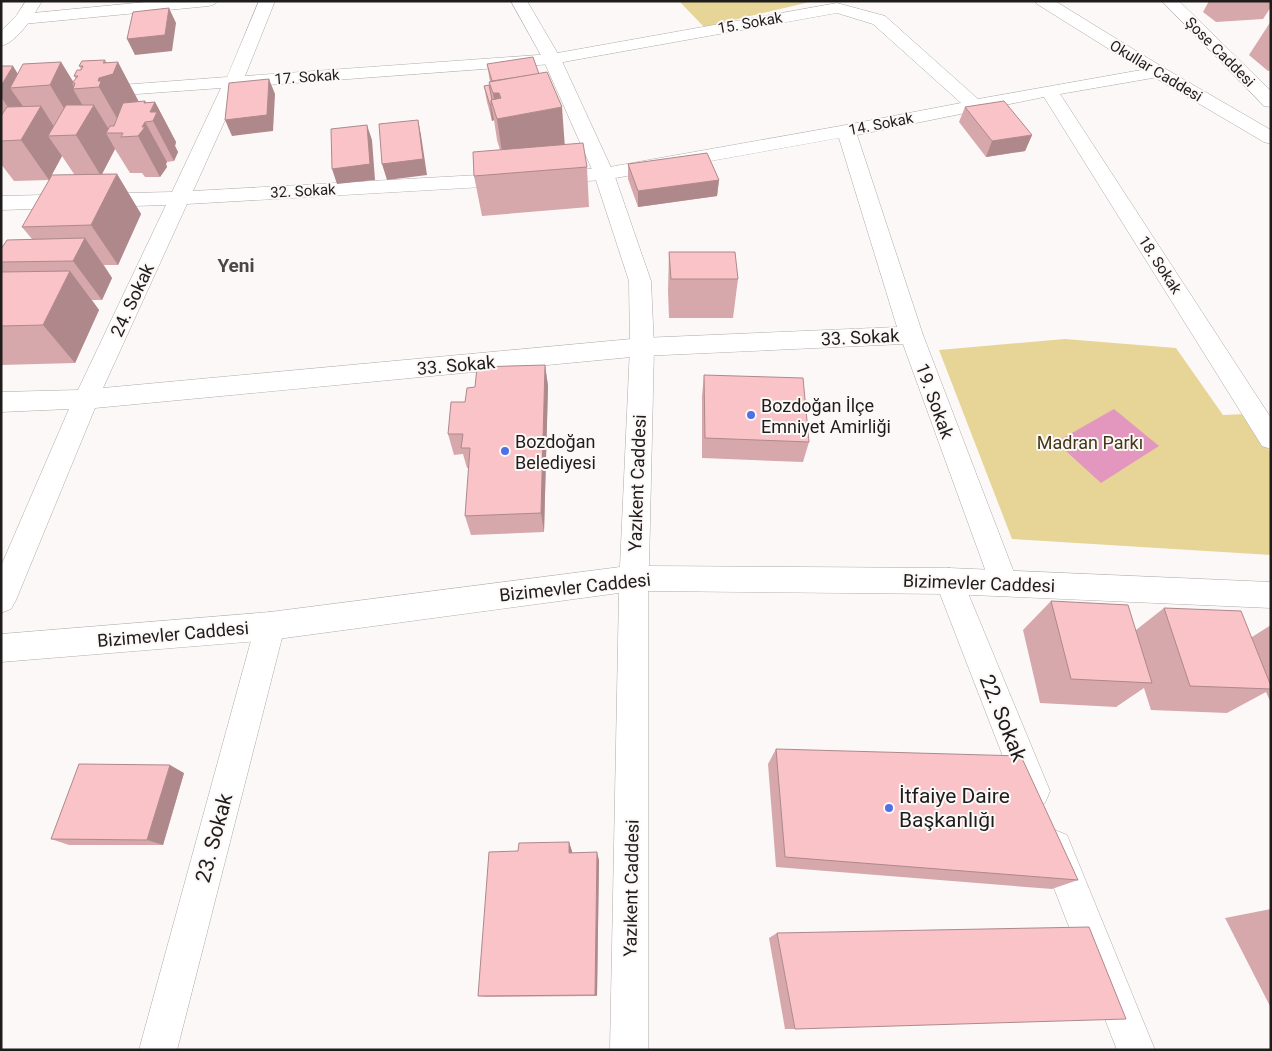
<svg xmlns="http://www.w3.org/2000/svg" width="1272" height="1051" font-family="Roboto,sans-serif">
  <style>
    .green { fill: #e7d598 }
    .water { fill: #e397be }
    .lines { fill: none; stroke-linecap: round; stroke-linejoin: round }
    .street-casing { stroke: #adaaa8; stroke-width: 1 }
    .secondary-casing { stroke: #adaaa8; stroke-width: 1 }
    .street { fill: #fff; fill-rule: evenodd }
    .secondary { fill: #fff; fill-rule: evenodd }
    .wall { fill: #d6a8ab }
    .shaded-wall { fill: #ae888b }
    .building { fill: #f9c3c7; stroke: #ae888b }
    .poi-dot { fill: #4f71e5; stroke: #fcf8f7; stroke-width: 2 }
    .labels { text-anchor: middle; dominant-baseline: central; stroke-width: 4; stroke-linejoin: round; paint-order: stroke }
    .far-street-label { font-size: 15px; fill: #1e1d1c; stroke: #fcf8f7 }
    .street-label { font-size: 18px; fill: #1e1d1c; stroke: #fcf8f7 }
    .poi-label { font-size: 18px; fill: #1e1d1c; stroke: #fcf8f7; text-anchor: start }
    .park-label { font-size: 18px; fill: #423815; stroke: #fcf8f7 }
    .far-district-label { font-size: 19px; font-weight: bold; fill: #4a4746; stroke: #fcf8f7 }
    .near-street-label { font-size: 21px; fill: #1e1d1c; stroke: #fcf8f7 }
    .near-poi-label { font-size: 21px; fill: #1e1d1c; stroke: #fcf8f7; text-anchor: start }
  </style>
  <rect width="100%" height="100%" fill="#fcf8f7"/>
  <g class="green">
    <path d="M679 1H814L704 27Z"/>
    <path d="M1065 339 1176 348 1223 415 1246 414 1271 453V555L1012 539 939 350Z"/>
  </g>
  <path class="water" d="M1114 409 1159 446 1101 483 1056 442Z"/>
  <g class="lines">
    <g class="street-casing">
      <g id="street">
        <path d="M156 1H217L215 4 209 6 23 24 17 23 15 19 17 15 23 14Z"/>
        <path d="M259 1H275L245 76 552 54 837 3 885 16 978 99 1158 67 1164 68 1167 72 1164 76 1060 94 1271 418V449L1262 446 1044 97 857 135 923 335 1018 583 1014 592 1004 596 994 592 990 583 903 344 642 356 95 408 16 600 11 609 1 613V566L69 409 1 412V392L78 390 166 205 1 210V196L172 192 221 88 95 97 89 96 86 92 89 88 95 87 227 77ZM837 13 873 24 961 103 846 125 604 168 193 191 240 87 552 64ZM839 138 897 327 642 338 103 388 187 204 604 180Z"/>
        <path d="M1162 1H1179L1271 91V107L1264 106Z"/>
        <path d="M949 568 959 572 963 581 1050 791 1045 803 1033 808 1021 803 935 581 939 572Z"/>
        <path d="M270 612 280 616 285 626 177 1050H139L255 626 260 616Z"/>
        <path d="M1055 830 1067 835 1155 1050H1117L1038 847 1043 835Z"/>
      </g>
    </g>
    <g class="secondary-casing">
      <g id="secondary">
        <path d="M26 1H42C34 15 18 42 1 46V31L16 16Z"/>
        <path d="M511 1H527L561 59 614 174 651 281 654 347 649 566 949 568 1271 582V608L949 594 648 591V1050H610L619 593 270 640 1 662V634L270 612 620 567 630 347 629 281 594 174 543 59Z"/>
        <path d="M1035 1H1055L1164 68 1271 130V144L1264 142 1152 76 1037 4Z"/>
      </g>
    </g>
    <use href="#street" class="street"/>
    <use href="#secondary" class="secondary"/>
  </g>
  <g class="wall">
    <path d="M1209 1H1271V7L1263 19 1216 22 1203 12Z"/>
    <path d="M1271 21V70L1268 71 1249 55Z"/>
    <path d="M61 62 73 82 76 79 74 76 81 69 79 66 106 62 139 102 145 101 146 103 155 102 176 142 175 146 178 152 174 161 167 162 166 164 167 167 160 177H145L142 173H130L115 149 102 174H117L141 214 118 265H104L112 278 102 300H92L99 310 75 363 1 365V249L32 239 22 227 74 174 62 156 49 180 14 181 1 164V66L18 74Z"/>
    <path d="M487 64 587 167 589 207 482 216 474 176 500 150 497 140 494 120 492 121 487 102 484 86 489 85V82H490Z"/>
    <path d="M965 107 1032 135 1025 151 986 157 959 122Z"/>
    <path d="M628 164 719 180 717 196 638 207 628 179Z"/>
    <path d="M669 252 738 279 733 318H669L668 291Z"/>
    <path d="M545 365 548 386 544 532 471 535 465 516 469 468H467L463 454 454 455 448 434 475 387Z"/>
    <path d="M704 375 809 442 803 462 702 458V396Z"/>
    <path d="M1051 601 1136 630 1164 608 1252 637 1271 625V703L1266 692 1227 713 1151 710 1144 688 1116 707 1040 703 1023 630Z"/>
    <path d="M776 749 1078 880 1052 889 776 867 768 764Z"/>
    <path d="M184 773 163 845H69L51 839Z"/>
    <path d="M569 842 572 852 599 860 597 996 486 997 478 996 518 851Z"/>
    <path d="M1271 909V1008L1225 918Z"/>
    <path d="M777 933 795 1029H785L769 938Z"/>
  </g>
  <g class="shaded-wall">
    <path d="M169 8 176 23 172 51 135 55 127 39Z"/>
    <path d="M105 60 112 74 118 62 139 102 122 127 99 87 98 81Z"/>
    <path d="M61 62 74 83H72L75 89H73L83 106 74 125 50 85Z"/>
    <path d="M13 66 26 87 10 88 32 119 25 132 1 97V86Z"/>
    <path d="M269 79 275 94 273 131 232 136 225 120Z"/>
    <path d="M493 83 499 93 503 118 562 107 565 148 503 159 493 93Z"/>
    <path d="M145 101 151 111 155 102 176 142 175 146 178 152 174 161 153 121 144 103Z"/>
    <path d="M94 105 111 133H106L115 149 101 176 76 135Z"/>
    <path d="M490 105H491L494 120 492 121Z"/>
    <path d="M41 106 60 136H48L62 156 49 180 21 140Z"/>
    <path d="M418 120 421 135 427 175 387 180 382 164Z"/>
    <path d="M145 122 167 162 166 164 167 167 160 177 138 136Z"/>
    <path d="M367 125 372 140 375 180 337 184 332 169Z"/>
    <path d="M1032 135 1025 151 986 157 992 141Z"/>
    <path d="M117 174 141 214 118 265 91 225Z"/>
    <path d="M719 180 717 196 638 207V191Z"/>
    <path d="M85 238 112 278 102 300 73 261Z"/>
    <path d="M70 271 99 310 75 363 43 325Z"/>
    <path d="M545 365 548 386 544 532 541 513Z"/>
    <path d="M170 765 184 773 163 845 147 840Z"/>
    <path d="M569 842 572 851V860L569 853Z"/>
    <path d="M597 852 599 860 597 996 595 995Z"/>
  </g>
  <g class="building">
    <path d="M169 8 165 35 127 39 133 12Z"/>
    <path d="M533 57 539 74 492 81 487 64Z"/>
    <path d="M105 60 103 63 118 62 113 74 99 78 98 81H101L99 87 73 89 75 83H72L78 76H74L77 70H81L83 66H79L82 61Z"/>
    <path d="M61 62 50 85 10 88 23 64Z"/>
    <path d="M1 66H13L1 86Z"/>
    <path d="M547 72 562 107 497 119 491 100 501 98 499 93H493L489 82Z"/>
    <path d="M269 79 267 115 225 120 229 83Z"/>
    <path d="M489 85 492 100H491V105H490L484 86Z"/>
    <path d="M145 101 144 103 155 102 150 112H157L153 121 145 122 142 127H145L138 136 121 137 123 133H106L110 126H114L123 103Z"/>
    <path d="M1004 101 1032 135 992 141 965 107Z"/>
    <path d="M66 105H94L76 135 48 136Z"/>
    <path d="M41 106 21 140 1 141V116L7 107Z"/>
    <path d="M418 120 423 159 382 164 379 124Z"/>
    <path d="M367 125 370 164 332 169 331 129Z"/>
    <path d="M583 143 587 167 474 176 473 152Z"/>
    <path d="M707 153 719 180 638 191 628 164Z"/>
    <path d="M117 174 91 225 22 227 52 175Z"/>
    <path d="M85 238 73 261 1 262V249L7 240Z"/>
    <path d="M669 252H735L738 279H671Z"/>
    <path d="M70 271 43 325 1 326V272Z"/>
    <path d="M545 365 541 513 465 516 470 448H461L463 434H448L451 402H465L467 388 475 387 477 367Z"/>
    <path d="M704 375 803 378 809 442 705 438Z"/>
    <path d="M1051 601 1128 605 1152 683 1071 679Z"/>
    <path d="M1164 608 1241 611 1271 686V689L1190 686Z"/>
    <path d="M776 749 1021 756 1078 880 785 857Z"/>
    <path d="M79 764 170 765 147 840 51 839Z"/>
    <path d="M569 842V853L597 852 595 995 478 996 489 852 518 851 519 843Z"/>
    <path d="M1089 927 1126 1019 795 1029 777 933Z"/>
  </g>
  <g class="poi-dot">
    <circle cx="751" cy="415" r="5"/>
    <circle cx="505" cy="451" r="5"/>
    <circle cx="889" cy="808" r="5"/>
  </g>
  <g class="labels">
    <g class="far-street-label">
      <text transform="translate(750 23) rotate(-10)">15. Sokak</text>
      <text transform="translate(1220 52) rotate(45)">Şose Caddesi</text>
      <text transform="translate(1156 71) rotate(31)">Okullar Caddesi</text>
      <text transform="translate(307 77) rotate(-4)">17. Sokak</text>
      <text transform="translate(881 124) rotate(-11)">14. Sokak</text>
      <text transform="translate(303 191) rotate(-3)">32. Sokak</text>
      <text transform="translate(1160 265) rotate(57)">18. Sokak</text>
    </g>
    <g class="street-label">
      <text transform="translate(132 300) rotate(-65)">24. Sokak</text>
      <text transform="translate(860 337) rotate(-3)">33. Sokak</text>
      <text transform="translate(456 365) rotate(-5)">33. Sokak</text>
      <text transform="translate(935 401) rotate(70)">19. Sokak</text>
      <text transform="translate(637 483) rotate(-88)">Yazıkent Caddesi</text>
      <text transform="translate(979 583) rotate(2)">Bizimevler Caddesi</text>
      <text transform="translate(575 587) rotate(-6)">Bizimevler Caddesi</text>
      <text transform="translate(173 634) rotate(-5)">Bizimevler Caddesi</text>
      <text transform="translate(631 888) rotate(-89)">Yazıkent Caddesi</text>
    </g>
    <g class="poi-label">
      <text x="761" y="405">Bozdoğan İlçe<tspan x="761" dy="21">Emniyet Amirliği</tspan></text>
      <text x="515" y="441">Bozdoğan<tspan x="515" dy="21">Belediyesi</tspan></text>
    </g>
    <g class="park-label">
      <text x="1090" y="442">Madran Parkı</text>
    </g>
    <g class="far-district-label">
      <text x="236" y="265">Yeni</text>
    </g>
    <g class="near-street-label">
      <text transform="translate(1003 718) rotate(68)">22. Sokak</text>
      <text transform="translate(214 838) rotate(-75)">23. Sokak</text>
    </g>
    <g class="near-poi-label">
      <text x="899" y="796">İtfaiye Daire<tspan x="899" dy="24">Başkanlığı</tspan></text>
    </g>
  </g>
  <rect width="1272" height="1051" fill="none" stroke="#1e1d1c" stroke-width="5"/>
</svg>
